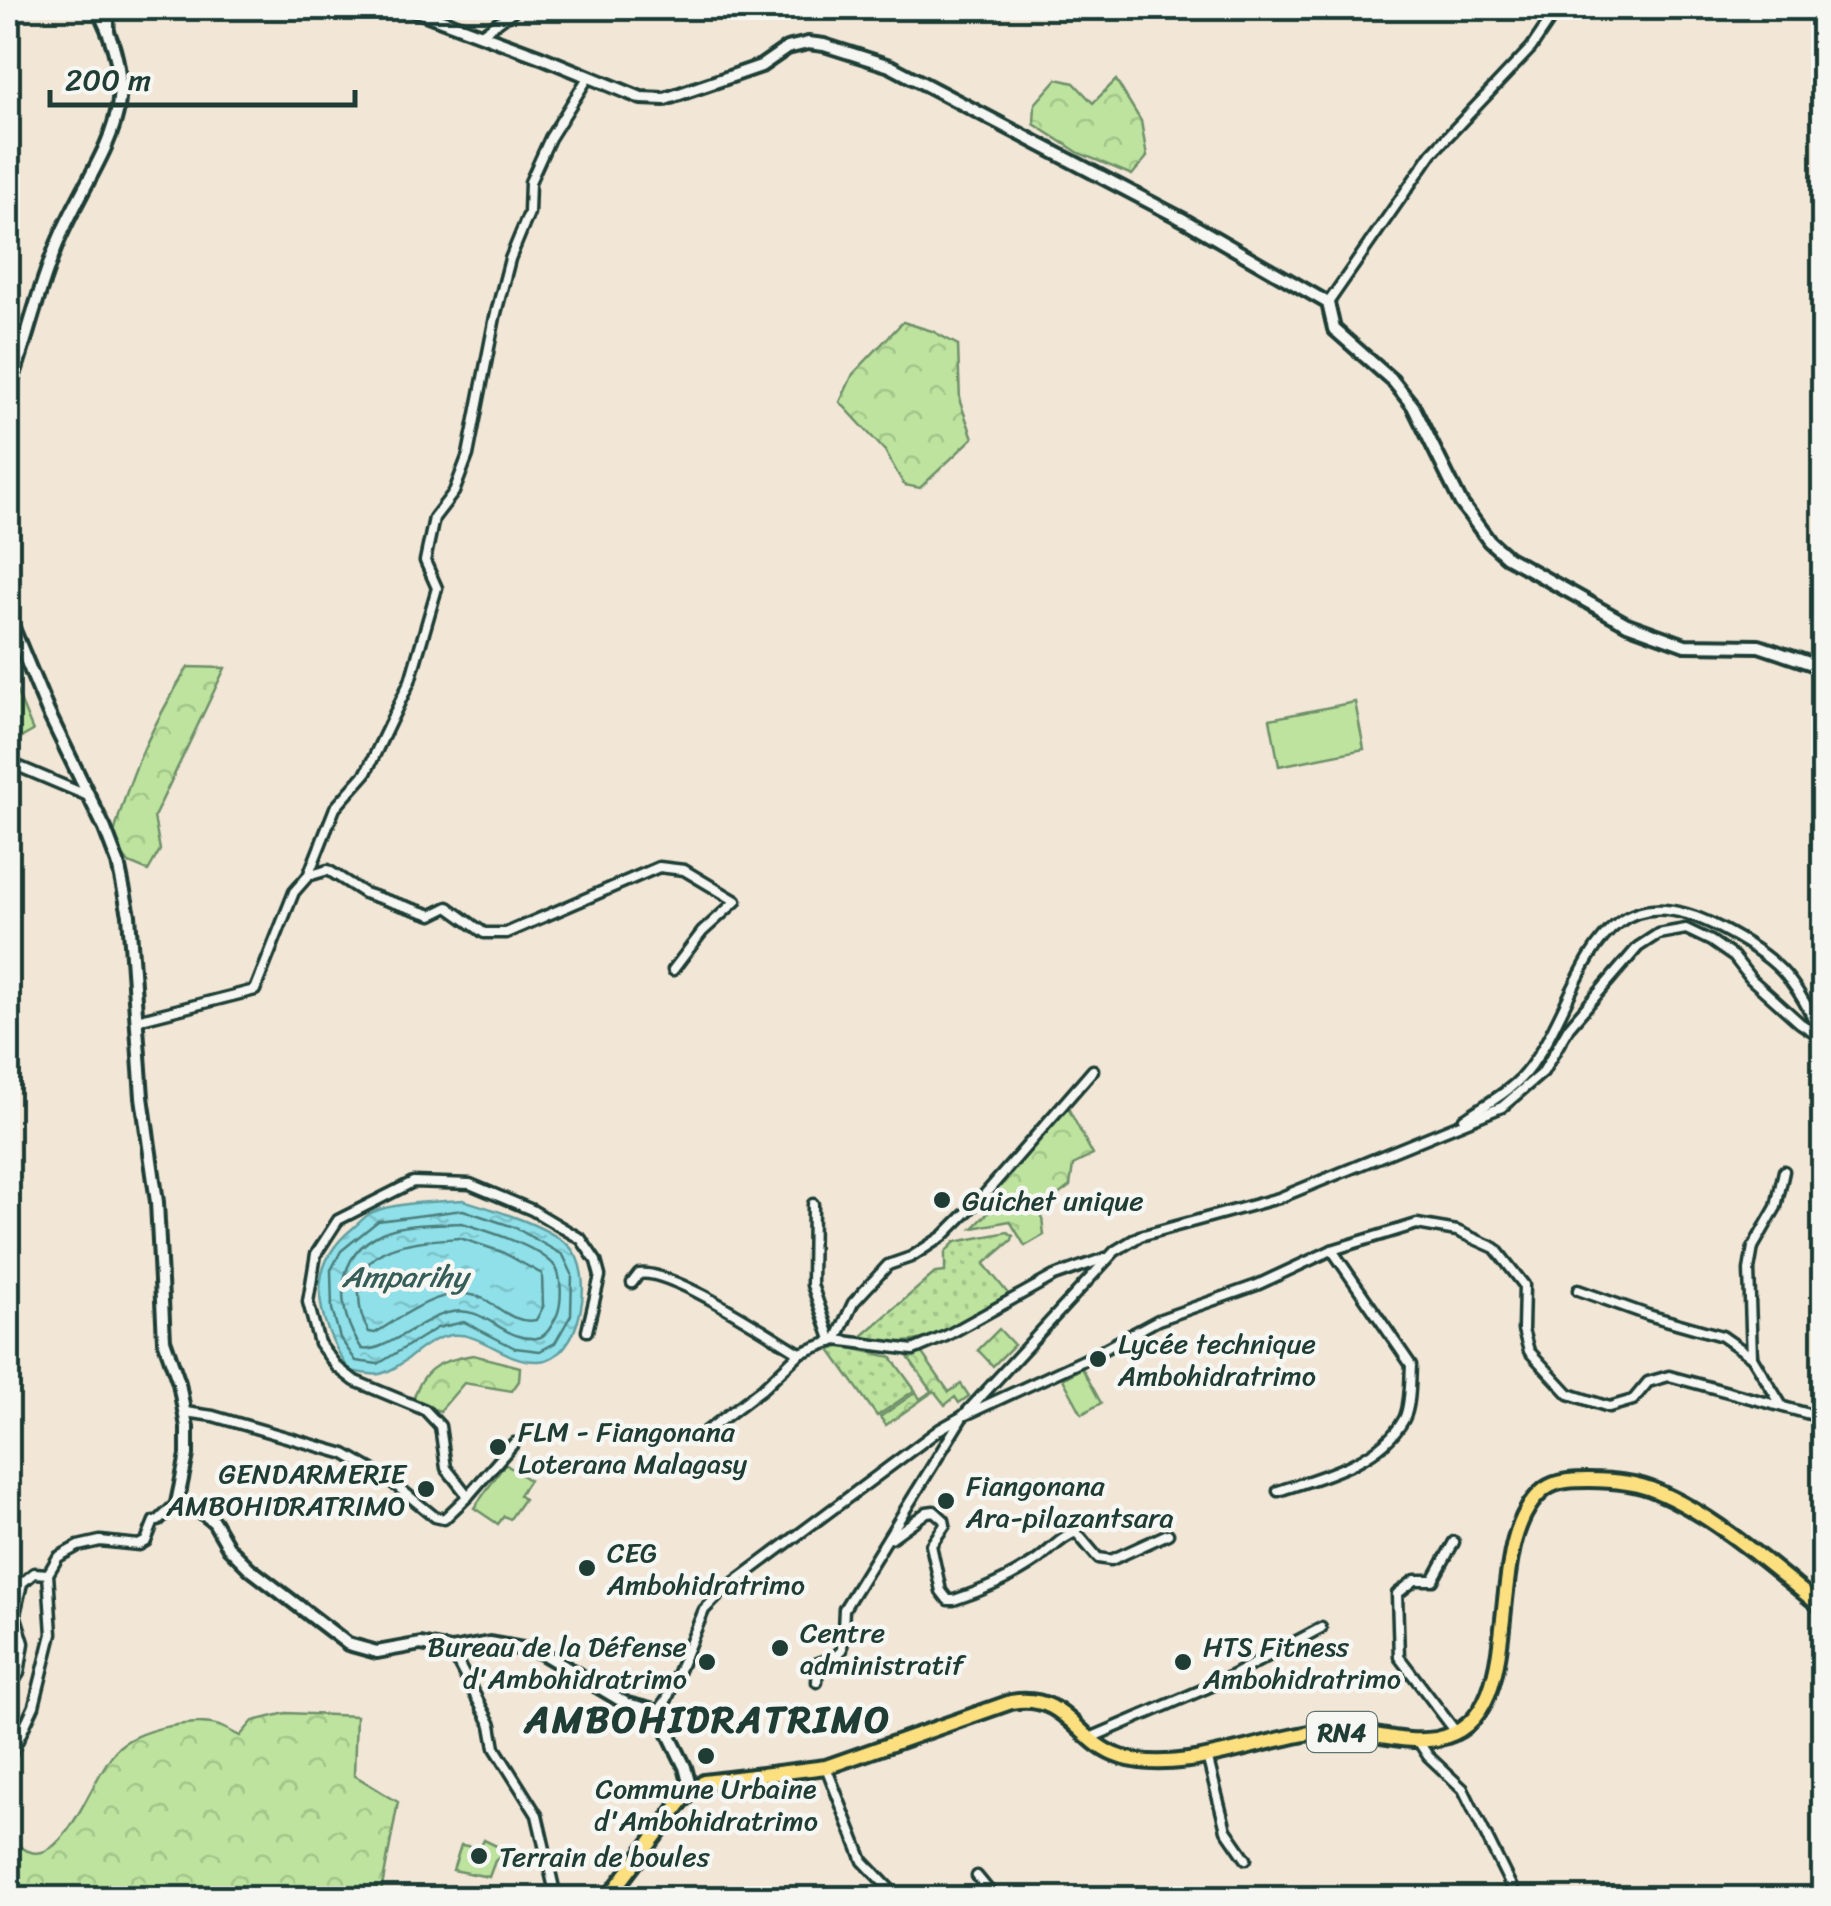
<svg xmlns="http://www.w3.org/2000/svg" width="1831" height="1906" font-family="Sriracha,sans-serif">
  <style>
    .grass { fill: url(#grass-dots); stroke: #6e9069; stroke-width: 2.5 }
    .forest { fill: url(#forest-crowns); stroke: #6e9069; stroke-width: 2.5 }
    .pitch { fill: #bde39e; stroke: #6e9069; stroke-width: 2.5 }
    .water { fill: url(#water-ripples); stroke: #629fa1; stroke-width: 2.5 }
    .lines { fill: none; stroke-linecap: round; stroke-linejoin: round }
    .shore { stroke: #4c7e7c; stroke-width: 2.5 }
    .minor-casing { stroke: #1f3d34; stroke-width: 15 }
    .tertiary-casing { stroke: #1f3d34; stroke-width: 18 }
    .primary-casing { stroke: #1f3d34; stroke-width: 20 }
    .minor { stroke: #f6f6f2; stroke-width: 8 }
    .tertiary { stroke: #f6f6f2; stroke-width: 10 }
    .primary { stroke: #fce080; stroke-width: 12 }
    .poi-dot { fill: #1f3d34; stroke: #f6f6f2; stroke-width: 4 }
    .labels { text-anchor: middle; dominant-baseline: central; stroke-width: 9; stroke-linejoin: round; paint-order: stroke }
    .shield { fill: #f6f6f2; stroke: #60746d; stroke-width: 2.5 }
    .shield-label { font-size: 25px; font-weight: bold; fill: #1f3d34 }
    .poi-label { font-size: 28px; fill: #1f3d34; stroke: #f6f6f2; text-anchor: start }
    .water-label { font-size: 30px; font-style: italic; fill: #355e58; stroke: #f6f6f2 }
    .district-label { font-size: 38px; font-weight: bold; letter-spacing: 2.5px; fill: #1f3d34; stroke: #f6f6f2 }
  </style>
  <defs>
    <pattern id="grass-dots" width="8" height="8" patternUnits="userSpaceOnUse" patternTransform="scale(2.5)"><rect width="8" height="8" fill="#bde39e"/><path d="M2 2h.1M6 6h.1" fill="none" stroke="#a2c489" stroke-width="1.8" stroke-linecap="round"/></pattern>
    <pattern id="forest-crowns" width="20" height="18" patternUnits="userSpaceOnUse" patternTransform="scale(2.5)"><rect width="20" height="18" fill="#bde39e"/><path d="M2 6a3 3 0 1 1 6 0M12 15a3 3 0 1 1 6 0" fill="none" stroke="#a2c489"/></pattern>
    <pattern id="water-ripples" width="26" height="14" patternUnits="userSpaceOnUse" patternTransform="scale(2.5)"><rect width="26" height="14" fill="#8fe0e9"/><path d="M2 4q2-2 4 0t4 0M15 11q2-2 4 0t4 0" fill="none" stroke="#7bc1c8"/></pattern>
  </defs>
  <rect width="100%" height="100%" fill="#f2e6d7"/>
  <filter id="ink" filterUnits="userSpaceOnUse"><feTurbulence type="fractalNoise" baseFrequency=".01" numOctaves="2"/><feDisplacementMap in="SourceGraphic" scale="20" xChannelSelector="R" yChannelSelector="G"/><feConvolveMatrix kernelMatrix="1 2 1 2 8 2 1 2 1" color-interpolation-filters="sRGB"/></filter>
  <g filter="url(#ink)">
    <g class="grass">
      <path d="M1008 1232 1013 1236 1012 1240 984 1264 1010 1296C958 1324 922 1355 861 1337L935 1273 945 1272V1252L955 1242Z"/>
      <path d="M842 1346 891 1357 915 1390 877 1416 830 1350Z"/>
    </g>
    <g class="forest">
      <path d="M1057 79 1074 83 1093 103 1116 80 1141 121 1147 157 1132 175 1079 153 1034 124 1035 104Z"/>
      <path d="M903 322 932 331 958 345 960 402 973 438 920 488 904 485 885 451 840 402 853 374Z"/>
      <path d="M188 667 225 668 154 817 160 850 148 871 129 863 112 841C130 772 151 728 188 667Z"/>
      <path d="M8 671 33 731 8 745Z"/>
      <path d="M1068 1108 1093 1155 1073 1165 1070 1186 1041 1208 1044 1235 1025 1246 1010 1221 973 1228 996 1205 985 1194Z"/>
      <path d="M999 1329 1014 1345 993 1366 978 1350Z"/>
      <path d="M919 1349 949 1392 961 1384 969 1396 959 1403 955 1397 945 1405 934 1391 886 1425 880 1417 916 1392 920 1399 932 1391 908 1357Z"/>
      <path d="M473 1355 520 1367 519 1381 512 1391 464 1383 440 1411 420 1405 414 1397C425 1365 442 1361 473 1355Z"/>
      <path d="M286 1713 356 1716 354 1775 398 1802 380 1898H8V1834C57 1898 88 1780 116 1750 133 1730 194 1717 219 1726 226 1728 233 1733 240 1736L253 1721Z"/>
    </g>
    <g class="pitch">
      <path d="M1355 702 1364 749 1279 766 1270 719Z"/>
      <path d="M1082 1368 1101 1403 1082 1414 1063 1379Z"/>
      <path d="M505 1464 529 1480 519 1495 524 1499 510 1519 504 1516 498 1524 474 1508Z"/>
      <path d="M484 1840 507 1851 495 1861 489 1877 453 1870 461 1845 480 1848Z"/>
    </g>
    <path class="water" d="M463 1200C495 1210 544 1224 569 1246 596 1272 582 1358 539 1361 503 1363 479 1328 447 1336 422 1341 404 1368 380 1374 372 1376 358 1372 350 1371 317 1322 302 1269 353 1228 359 1223 365 1216 371 1213 393 1202 439 1202 463 1200Z"/>
    <g class="lines">
      <g class="shore">
        <path d="M463 1210 514 1227 563 1255 572 1274 571 1315 555 1343 540 1351 515 1348 464 1322 437 1328 378 1364 356 1361 340 1338 332 1309 331 1270 341 1251 378 1221Z"/>
        <path d="M462 1223C487 1231 535 1245 553 1264 563 1274 562 1303 557 1315 553 1323 547 1337 537 1338 504 1342 485 1305 452 1312 422 1317 384 1354 362 1349 335 1310 333 1256 382 1233 404 1223 439 1224 462 1223Z"/>
        <path d="M460 1238 502 1252 542 1274 543 1307 536 1320C516 1324 502 1310 486 1300 448 1280 405 1315 375 1333L369 1332C362 1321 359 1307 359 1294 358 1241 420 1241 460 1238Z"/>
      </g>
      <g class="minor-casing">
        <g id="minor">
          <path d="M109 8V31"/>
          <path d="M480 35 517 8"/>
          <path d="M1328 303 1432 153 1531 48 1558 8"/>
          <path d="M8 762 86 795"/>
          <path d="M308 876 328 870 364 893 432 915 448 907 484 933H506L659 867 684 870 736 901 702 932 673 970"/>
          <path d="M137 1020 255 990 294 892 308 876 335 808 366 773 410 681 437 588 425 561 434 518 454 492 468 455 495 317 510 259 529 213 530 182 550 138 589 76"/>
          <path d="M1464 1119C1487 1103 1513 1091 1530 1067 1584 995 1592 862 1718 927 1776 957 1795 977 1821 1035"/>
          <path d="M813 1204 812 1285 832 1342"/>
          <path d="M632 1283 639 1274C670 1268 768 1334 800 1353"/>
          <path d="M1578 1290 1648 1315 1722 1336 1752 1357 1782 1406"/>
          <path d="M836 1340 853 1303 888 1265 911 1257 943 1236 985 1194 1093 1070"/>
          <path d="M1752 1357 1749 1270 1753 1247 1776 1207 1784 1171"/>
          <path d="M185 1412 213 1416 345 1454 388 1479 435 1517 444 1519 468 1496 446 1468 440 1426 425 1410 355 1381 337 1367 319 1343 308 1302 316 1254 338 1220 413 1182 470 1184 532 1210 581 1239 596 1261 600 1276 587 1331"/>
          <path d="M699 1437 762 1389 800 1353 836 1340 913 1350 946 1336 1054 1276 1105 1258"/>
          <path d="M1278 1491C1321 1477 1381 1462 1404 1419 1411 1405 1410 1380 1411 1365L1332 1250"/>
          <path d="M468 1496 514 1443"/>
          <path d="M891 1538 927 1512 934 1511 944 1520 945 1525 931 1545 941 1591 948 1600H954C984 1590 1010 1579 1036 1561 1050 1551 1060 1538 1076 1532L1098 1558 1111 1560 1168 1534"/>
          <path d="M1454 1542 1433 1580H1415L1397 1594 1399 1657 1456 1732"/>
          <path d="M451 1650 491 1725 495 1748 537 1815 556 1897 574 1898"/>
          <path d="M817 1682 818 1663 835 1657 842 1650 844 1609 963 1416 1115 1251 1140 1236 1279 1198 1502 1107 1543 1072 1569 1027 1638 947 1658 934 1686 929 1711 941 1734 957 1751 979 1800 1023 1823 1038"/>
          <path d="M8 1690 19 1673 24 1643 15 1614 22 1583 34 1573 48 1574"/>
          <path d="M658 1712 667 1699 704 1610 724 1590 940 1429 963 1416 1084 1360 1158 1320 1257 1285 1332 1250 1417 1224 1457 1231 1495 1248 1524 1285 1523 1330 1529 1351 1569 1394 1609 1407 1633 1400 1648 1382 1669 1376 1824 1418"/>
          <path d="M1090 1738 1216 1684 1321 1628"/>
          <path d="M1417 1739 1428 1756 1463 1789 1517 1898"/>
          <path d="M1207 1756 1226 1830 1246 1859"/>
          <path d="M8 1761 34 1706 52 1634 48 1574 58 1557 78 1546 100 1541 139 1545 146 1541 154 1521H158L177 1503"/>
          <path d="M826 1767 863 1861 898 1898"/>
          <path d="M977 1876 995 1898"/>
        </g>
      </g>
      <g class="tertiary-casing">
        <g id="tertiary">
          <path d="M409 8 541 57 641 98 665 99 761 66 787 48 808 43 824 45 890 66 1184 220 1328 303 1334 329 1393 381 1413 406 1461 503 1489 541 1507 557 1627 624 1685 645 1759 646 1824 668"/>
          <path d="M8 392C27 341 38 287 60 237 99 149 150 108 97 8"/>
          <path d="M8 616 48 712 105 829 118 863 129 915 142 1097 157 1202 164 1340 179 1383 187 1427V1455L177 1503 204 1514 214 1522 229 1548 250 1569 348 1644 377 1652 421 1644 451 1650 490 1643 540 1652 627 1704 658 1712 685 1767 691 1790"/>
        </g>
      </g>
      <g class="primary-casing">
        <path id="primary" d="M608 1898 682 1801 704 1782 826 1767 1011 1702C1068 1692 1077 1744 1121 1757 1181 1776 1262 1738 1323 1731 1360 1727 1399 1745 1436 1739 1537 1721 1475 1543 1545 1489 1557 1480 1576 1480 1589 1480 1612 1480 1635 1482 1656 1491 1716 1516 1774 1569 1824 1609"/>
      </g>
      <use href="#minor" class="minor"/>
      <use href="#tertiary" class="tertiary"/>
      <use href="#primary" class="primary"/>
    </g>
  </g>
  <g class="poi-dot">
    <circle cx="942" cy="1200" r="10"/>
    <circle cx="1098" cy="1359" r="10"/>
    <circle cx="498" cy="1447" r="10"/>
    <circle cx="426" cy="1489" r="10"/>
    <circle cx="946" cy="1501" r="10"/>
    <circle cx="587" cy="1568" r="10"/>
    <circle cx="780" cy="1648" r="10"/>
    <circle cx="707" cy="1662" r="10"/>
    <circle cx="1183" cy="1662" r="10"/>
    <circle cx="706" cy="1756" r="10"/>
    <circle cx="479" cy="1856" r="10"/>
  </g>
  <g class="labels">
    <rect class="shield" x="1307" y="1712" width="70" height="40" rx="8"/>
    <g class="shield-label">
      <text x="1342" y="1732">RN4</text>
    </g>
    <g class="poi-label">
      <text x="962" y="1200">Guichet unique</text>
      <text x="1118" y="1343">Lycée technique<tspan x="1118" dy="32">Ambohidratrimo</tspan></text>
      <text x="518" y="1431">FLM - Fiangonana<tspan x="518" dy="32">Loterana Malagasy</tspan></text>
      <text x="406" y="1473" text-anchor="end">GENDARMERIE<tspan x="406" dy="32">AMBOHIDRATRIMO</tspan></text>
      <text x="966" y="1485">Fiangonana<tspan x="966" dy="32">Ara-pilazantsara</tspan></text>
      <text x="607" y="1552">CEG<tspan x="607" dy="32">Ambohidratrimo</tspan></text>
      <text x="800" y="1632">Centre<tspan x="800" dy="32">administratif</tspan></text>
      <text x="687" y="1646" text-anchor="end">Bureau de la Défense<tspan x="687" dy="32">d'Ambohidratrimo</tspan></text>
      <text x="1203" y="1646">HTS Fitness<tspan x="1203" dy="32">Ambohidratrimo</tspan></text>
      <text x="706" y="1788" text-anchor="middle">Commune Urbaine<tspan x="706" dy="32">d'Ambohidratrimo</tspan></text>
      <text x="499" y="1856">Terrain de boules</text>
    </g>
    <g class="water-label">
      <text x="405" y="1277">Amparihy</text>
    </g>
    <g class="district-label">
      <text x="708" y="1719">AMBOHIDRATRIMO</text>
    </g>
  </g>
  <rect width="1831" height="1906" fill="none" stroke="#f6f6f2" stroke-width="40"/>
  <rect x="20" y="20" width="1791" height="1866" fill="none" stroke="#1f3d34" stroke-width="4" filter="url(#ink)"/>
  <path d="M50 90v15h305v-15" fill="none" stroke="#1f3d34" stroke-width="5"/>
  <text x="65" y="90" font-size="30" fill="#1f3d34" stroke="#f6f6f2" stroke-width="8" paint-order="stroke">200 m</text>
</svg>
